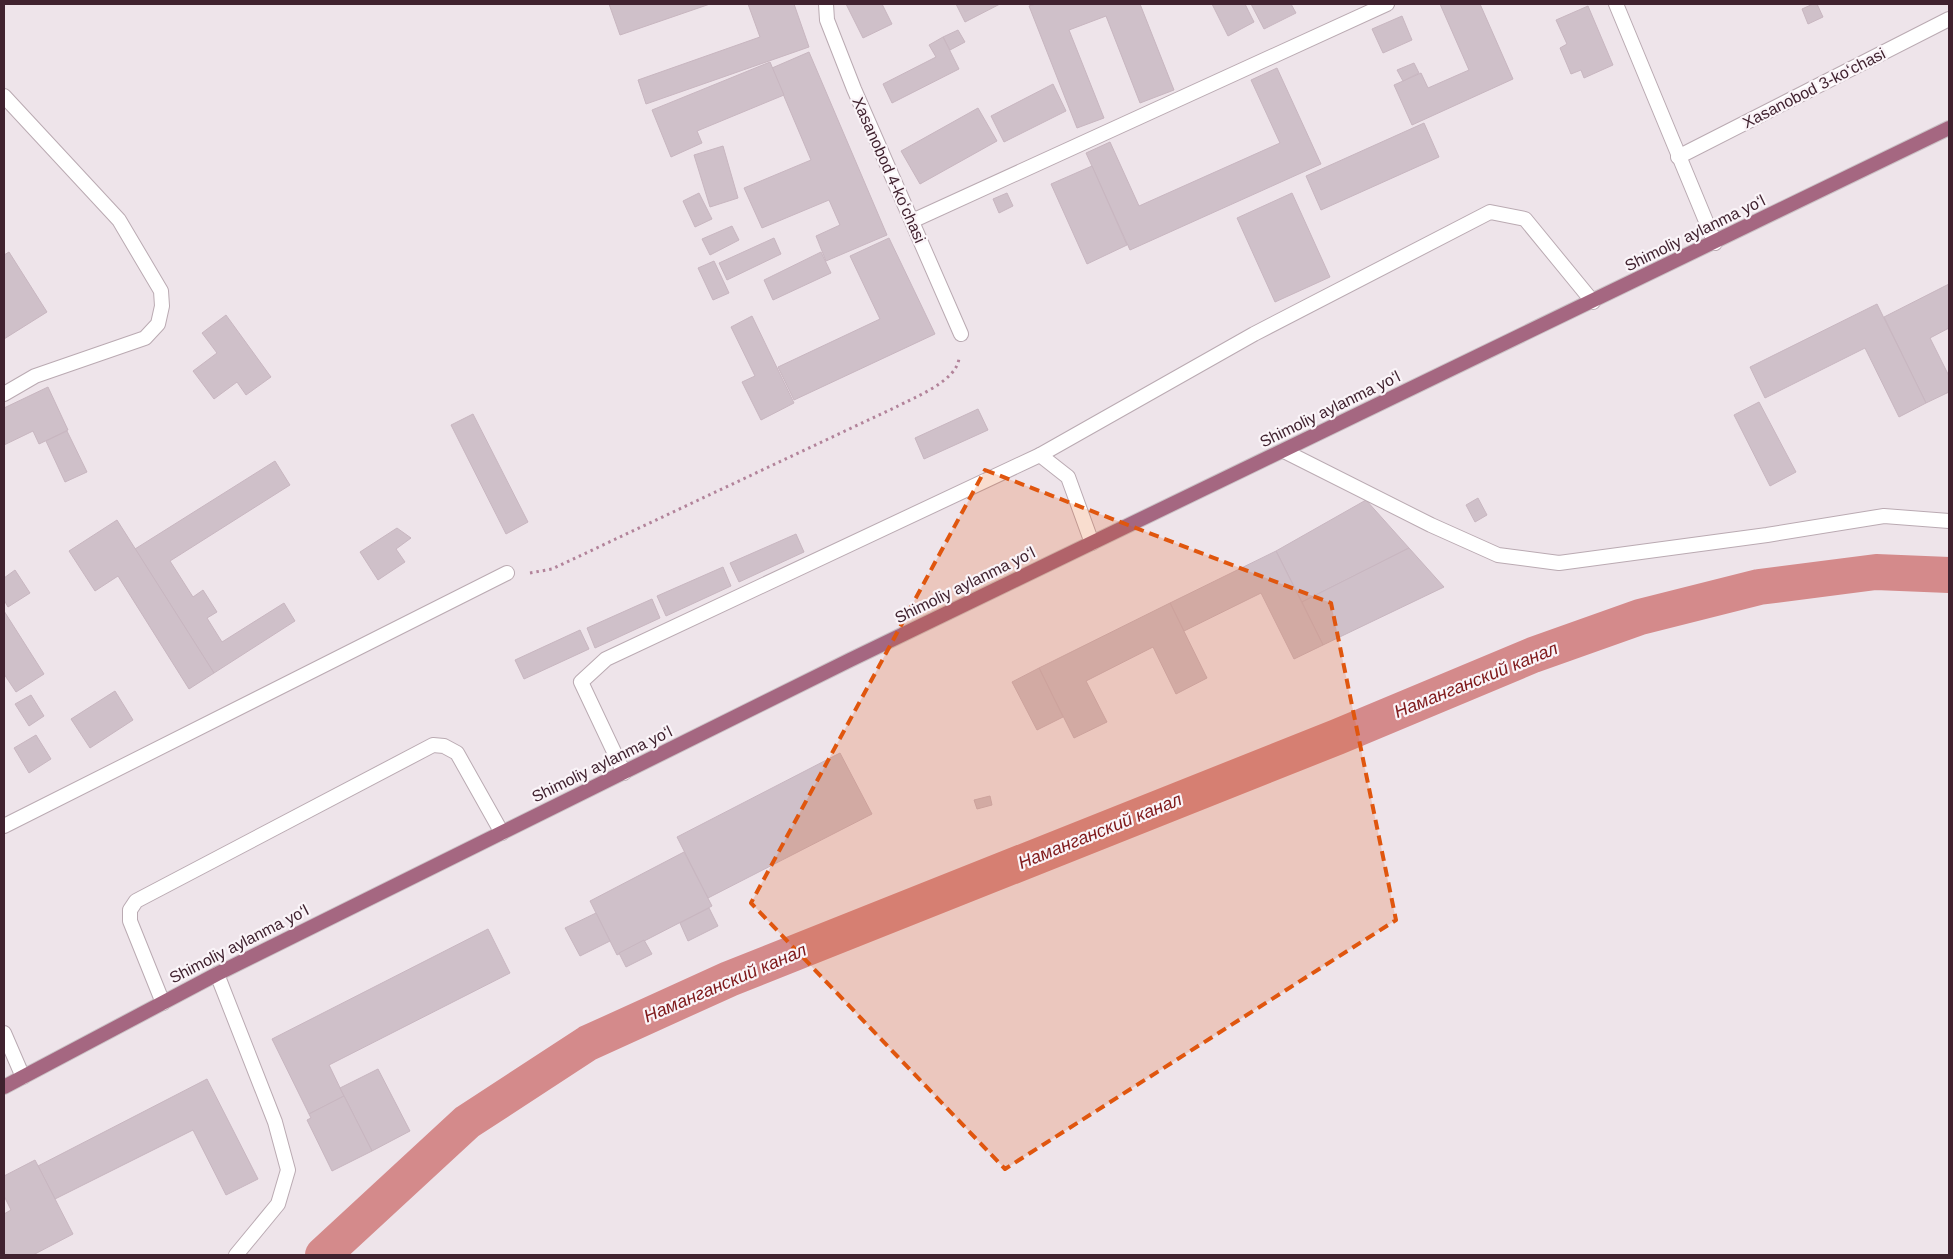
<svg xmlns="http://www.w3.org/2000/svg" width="1953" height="1259" font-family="Helvetica,sans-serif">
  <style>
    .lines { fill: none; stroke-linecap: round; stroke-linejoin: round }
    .canal { stroke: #d48a8b; stroke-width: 36 }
    .building { fill: #cfc0c9; stroke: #c8b6c0 }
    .service-casing { stroke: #baaab2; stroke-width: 16 }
    .minor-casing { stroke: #baaab2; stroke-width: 16 }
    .primary-casing { stroke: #cac1c5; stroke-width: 16 }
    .path { stroke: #b2839a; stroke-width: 3; stroke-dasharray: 2.5 4; stroke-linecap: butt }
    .service { stroke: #fff; stroke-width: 14 }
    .minor { stroke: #fff; stroke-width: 14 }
    .primary { stroke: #a56781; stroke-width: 14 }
    .marked { fill: #e0560e; fill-opacity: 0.2; stroke: #e0560e; stroke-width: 4; stroke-dasharray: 10 6; stroke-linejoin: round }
    .labels { text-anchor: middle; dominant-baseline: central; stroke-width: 4.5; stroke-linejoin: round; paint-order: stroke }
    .street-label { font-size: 16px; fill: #40222f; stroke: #faf4f8 }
    .water-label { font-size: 18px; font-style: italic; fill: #7f191a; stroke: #faf4f8 }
  </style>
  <rect width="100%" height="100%" fill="#eee4ea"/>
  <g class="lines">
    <path class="canal" d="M323 1255 467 1122 588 1043 729 979 1337 737 1533 655 1640 617 1759 587 1876 572 1949 575"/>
  </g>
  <g class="building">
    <path d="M609 4H710L620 35Z"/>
    <path d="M748 4H794L809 47 646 104 638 80 760 37Z"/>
    <path d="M846 4H882L892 24 863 38Z"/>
    <path d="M956 4H1000L965 22Z"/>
    <path d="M1036 4H1140L1174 90 1140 103 1106 16 1069 30 1104 118 1077 128 1029 6Z"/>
    <path d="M1212 4H1245L1254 22 1228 36Z"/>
    <path d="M1251 4H1291L1296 13 1264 29Z"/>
    <path d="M1440 4H1480L1513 79 1412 125 1394 85 1421 73 1428 88 1469 70Z"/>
    <path d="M1813 4H1817L1823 17 1808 24 1802 9Z"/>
    <path d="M1588 6 1613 65 1584 78 1581 70 1571 74 1560 48 1567 44 1556 20Z"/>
    <path d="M1402 16 1412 40 1383 53 1372 29Z"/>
    <path d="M958 30 965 42 950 50 943 37Z"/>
    <path d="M943 37 959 69 892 103 883 84 936 57 929 45Z"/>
    <path d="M809 52 887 235 826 261 816 236 840 225 829 200 762 228 744 188 811 160 772 68Z"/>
    <path d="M770 62 784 95 697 131 702 143 671 157 652 110Z"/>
    <path d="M1414 63 1419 73 1403 81 1397 70Z"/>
    <path d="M1277 68 1321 164 1130 250 1086 153 1110 142 1139 206 1280 143 1251 80Z"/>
    <path d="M1053 84 1066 111 1004 142 991 116Z"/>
    <path d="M978 108 997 141 920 184 901 151Z"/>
    <path d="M1424 123 1439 157 1321 210 1306 176Z"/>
    <path d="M723 146 738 198 710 207 694 155Z"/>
    <path d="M1092 166 1127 245 1087 264 1051 184Z"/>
    <path d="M699 193 712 219 695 227 683 201Z"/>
    <path d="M1007 193 1013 206 999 213 993 199Z"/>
    <path d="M1292 193 1330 277 1275 302 1237 218Z"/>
    <path d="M732 226 739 240 710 255 702 239Z"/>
    <path d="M774 238 781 254 727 280 719 263Z"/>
    <path d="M889 238 935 334 794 400 778 367 880 319 850 256Z"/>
    <path d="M9 252 47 312 4 339V255Z"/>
    <path d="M821 252 831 273 773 300 764 280Z"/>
    <path d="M714 261 729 293 713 300 698 268Z"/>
    <path d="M1949 284V328L1930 338 1949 376V392L1926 403 1884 317Z"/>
    <path d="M1877 304 1926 403 1899 417 1865 348 1765 398 1750 367Z"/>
    <path d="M226 315 271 377 246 395 237 382 214 399 193 371 217 353 202 333Z"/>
    <path d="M752 316 794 403 761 420 742 382 755 376 731 327Z"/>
    <path d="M48 387 68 430 39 444 33 431 4 445V408Z"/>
    <path d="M1759 402 1796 472 1770 486 1734 415Z"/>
    <path d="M978 409 988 430 924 459 915 438Z"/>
    <path d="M473 414 528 522 506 534 451 425Z"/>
    <path d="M67 431 87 472 65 482 46 441Z"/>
    <path d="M275 461 290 485 170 561 193 597 203 590 217 612 207 618 222 642 284 603 295 621 214 673 135 549Z"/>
    <path d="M1478 498 1487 515 1475 522 1466 505Z"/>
    <path d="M1366 500 1409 548 1302 602 1276 551Z"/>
    <path d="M117 520 214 673 189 689 118 576 95 591 69 551Z"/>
    <path d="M397 528 411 538 396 549 405 562 378 580 360 552Z"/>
    <path d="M796 534 804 552 739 582 730 563Z"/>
    <path d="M1409 548 1444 587 1323 645 1302 602Z"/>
    <path d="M1276 551 1323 645 1294 659 1261 593 1184 631 1170 603Z"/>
    <path d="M723 567 731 586 666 616 657 596Z"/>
    <path d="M15 570 30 593 8 607 4 600V578Z"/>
    <path d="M652 599 660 618 595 648 587 628Z"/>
    <path d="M1170 603 1207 678 1176 694 1153 647 1086 681 1107 722 1074 738 1039 668Z"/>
    <path d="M4 611 44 674 16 692 4 674Z"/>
    <path d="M580 630 589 649 524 679 515 660Z"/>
    <path d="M1039 668 1063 717 1037 730 1012 682Z"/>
    <path d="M115 691 133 720 90 748 71 719Z"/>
    <path d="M31 695 44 716 29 726 15 704Z"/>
    <path d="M36 735 51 759 29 773 14 748Z"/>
    <path d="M840 753 872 814 708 898 677 837Z"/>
    <path d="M990 796 992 805 977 809 974 800Z"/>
    <path d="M684 852 712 906 617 955 590 901Z"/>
    <path d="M709 908 718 926 688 941 680 923Z"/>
    <path d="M596 913 610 941 580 956 565 928Z"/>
    <path d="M488 929 510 973 329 1065 344 1096 309 1114 272 1039Z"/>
    <path d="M644 940 652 954 626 967 619 953Z"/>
    <path d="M378 1069 410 1131 372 1151 340 1088Z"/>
    <path d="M207 1079 258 1179 226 1195 193 1130 55 1199 38 1166Z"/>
    <path d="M344 1096 372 1151 332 1171 307 1120 311 1118 309 1114Z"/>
    <path d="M35 1160 73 1234 33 1255H4V1214L11 1210 4 1196V1176Z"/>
  </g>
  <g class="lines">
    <g class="service-casing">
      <g id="service">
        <path d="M1040 455 1254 334 1490 212 1525 219 1593 302"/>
        <path d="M624 773 581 682 606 659 1040 455 1068 477 1092 543"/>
        <path d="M163 1003 130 921V910L136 901 433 745 444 746 457 753 502 833"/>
        <path d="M4 1033 23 1077"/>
      </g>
    </g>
    <g class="minor-casing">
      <g id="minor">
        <path d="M826 4 827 20 854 89 961 334"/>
        <path d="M1616 4 1715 243"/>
        <path d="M4 96 119 220 161 291 162 306 158 324 145 338 35 376 4 394"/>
        <path d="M1678 157 1949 19"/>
        <path d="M912 221 1387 4"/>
        <path d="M1284 451 1431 525 1498 555 1559 563 1767 535 1884 516 1949 521"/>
        <path d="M4 826 507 573"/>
        <path d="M217 974 275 1122 288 1170 278 1204 236 1255"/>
      </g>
    </g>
    <g class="primary-casing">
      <path id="primary" d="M4 1087 217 974 850 660 1949 128"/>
    </g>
    <path class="path" d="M530 573 552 569 896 407C915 397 957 381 959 358"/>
    <use href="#service" class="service"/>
    <use href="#minor" class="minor"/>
    <use href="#primary" class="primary"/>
  </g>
  <path class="marked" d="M985 470 1331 603 1396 920 1005 1169 751 903Z"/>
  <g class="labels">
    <g class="street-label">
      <text transform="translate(1814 88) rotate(-27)">Xasanobod 3-koʻchasi</text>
      <text transform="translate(889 170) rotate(66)">Xasanobod 4-koʻchasi</text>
      <text transform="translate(1695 233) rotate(-26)">Shimoliy aylanma yoʻl</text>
      <text transform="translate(1330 409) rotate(-26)">Shimoliy aylanma yoʻl</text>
      <text transform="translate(965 585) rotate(-26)">Shimoliy aylanma yoʻl</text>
      <text transform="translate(602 764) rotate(-26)">Shimoliy aylanma yoʻl</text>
      <text transform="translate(239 944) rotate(-27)">Shimoliy aylanma yoʻl</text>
    </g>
    <g class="water-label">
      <text transform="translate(1476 680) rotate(-22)">Наманганский канал</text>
      <text transform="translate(1100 831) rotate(-22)">Наманганский канал</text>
      <text transform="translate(725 983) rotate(-23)">Наманганский канал</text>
    </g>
  </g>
  <rect width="1953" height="1259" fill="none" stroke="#40222f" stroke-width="10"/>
</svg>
